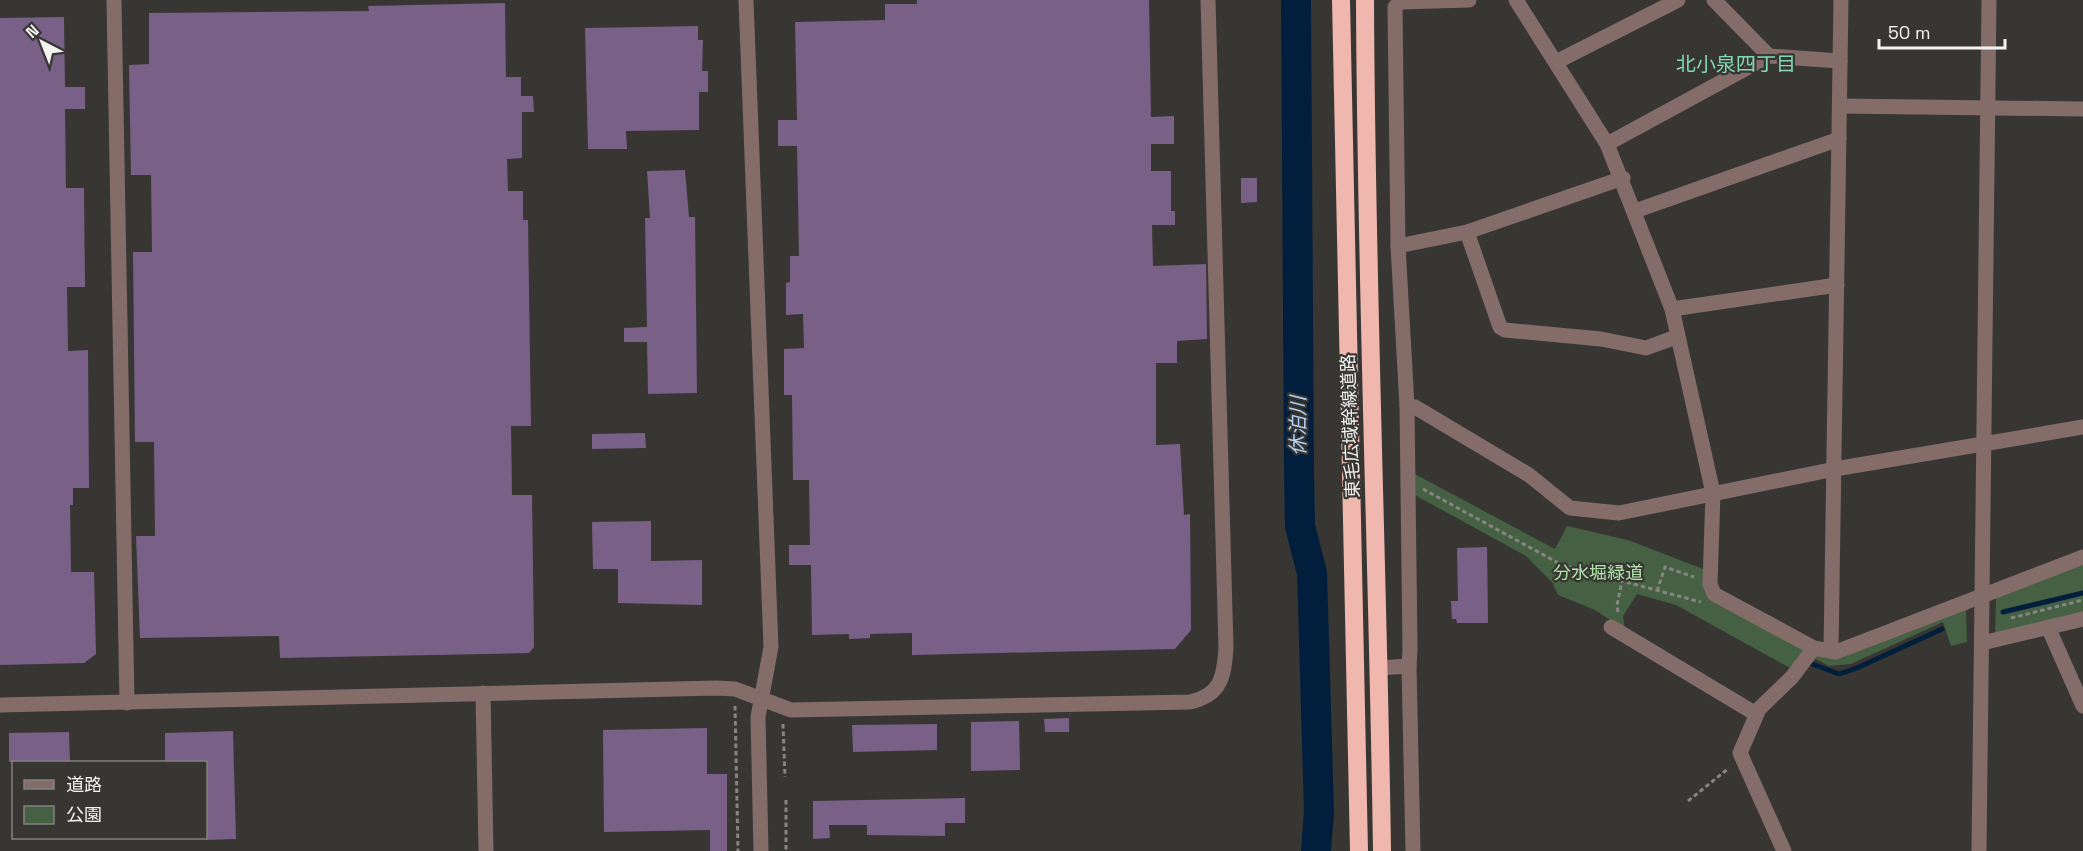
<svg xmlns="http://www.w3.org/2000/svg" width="2083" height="851" font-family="'Space Grotesk','Noto Sans JP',sans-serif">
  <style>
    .green { fill: #456042 }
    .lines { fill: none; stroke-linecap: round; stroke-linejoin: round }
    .stream { stroke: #011f3c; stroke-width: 5 }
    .river { stroke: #011f3c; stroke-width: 30 }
    .building { fill: #796087 }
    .path { stroke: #868583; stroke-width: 3; stroke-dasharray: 4.5 3; stroke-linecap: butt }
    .minor { stroke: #846d69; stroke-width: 15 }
    .highway { stroke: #efb7ad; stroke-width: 18 }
    .labels { text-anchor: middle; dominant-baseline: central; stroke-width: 4.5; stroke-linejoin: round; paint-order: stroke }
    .street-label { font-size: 18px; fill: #f3f3f1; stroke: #373633 }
    .park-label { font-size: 18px; fill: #b0e5aa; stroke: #373633 }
    .neighbourhood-label { font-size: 20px; fill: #80d8b5; stroke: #373633 }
    .water-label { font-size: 20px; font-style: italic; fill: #b4d3f5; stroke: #373633 }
  </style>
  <rect width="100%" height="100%" fill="#373633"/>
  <g class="green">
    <path d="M1413 473 1555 549 1567 526 1628 540 1703 569 1707 597 1802 645 1804 649 1790 668 1676 605 1637 594 1623 616 1625 630 1595 610 1558 595 1552 582 1526 556 1413 494Z"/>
    <path d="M2083 562V614L1995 634 1996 595Z"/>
    <path d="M1966 608 1967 642 1951 646 1943 622 1851 664 1829 666 1814 658 1816 655 1839 659Z"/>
  </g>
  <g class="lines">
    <g class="stream">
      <path d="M2003 612 2083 593"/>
      <path d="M1812 664 1839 674 1857 668 1942 629"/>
    </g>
    <path class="river" d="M1296 0 1299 473 1300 526 1312 573 1319 812 1316 851"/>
  </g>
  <g class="building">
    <path d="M917 0H1149L1151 117 1174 116V144H1151V171H1171V211H1175V225H1152L1153 266 1206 264 1207 339 1177 341V363H1156V445L1180 444 1184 515 1190 514 1191 630 1175 649 912 655V633L870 634V638L849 639V634L812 635 811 565H789V545H810L809 480H793L792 395H784V349L804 348 803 314 786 315V283L790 282V256H799L797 146H778V120H797L795 22 885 20V4H917Z"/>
    <path d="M505 3 506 77H521V96H533L534 112H522V158L507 159 508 191H523V220H528L531 426H511L512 495H532L534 647 529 653 280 658 279 636 140 638 136 536H155L154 442H135L133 252H152L151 175H131L129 65 149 64V13L369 11 368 6Z"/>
    <path d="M64 17 65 87H85V109H65L66 188H84L85 287H67L68 351 88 350 89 488H73V505H70L71 572H94L96 654 84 663 0 665V18Z"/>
    <path d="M698 26V40H703L702 71H708V92H699V130L626 131 627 149H588L585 28Z"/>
    <path d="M685 170 689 217H695L697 393 648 394 647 342H624V328L647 327 645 218H650L647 171Z"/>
    <path d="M1241 178H1257V202L1241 203Z"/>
    <path d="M645 433 646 448 592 449V434Z"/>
    <path d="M651 521V561L702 560V605L618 603V569H593L592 522Z"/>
    <path d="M1487 547 1488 623H1457L1456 619H1452L1451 601H1458L1457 548Z"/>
    <path d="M1069 718V732H1045L1044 719Z"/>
    <path d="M1019 721 1020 770 971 771V722Z"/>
    <path d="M937 724V750L853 752 852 725Z"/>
    <path d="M707 728V774H727V851H710V830L604 832 603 730Z"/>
    <path d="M233 731 236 839 206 840V762H165V733Z"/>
    <path d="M69 732 70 762H9V733Z"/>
    <path d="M965 798V823H945V836L867 835V825H829L830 838 813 839V801Z"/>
  </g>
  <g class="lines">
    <g class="path">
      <path d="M1423 489 1562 565 1701 602"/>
      <path d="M1657 591 1665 567 1694 577"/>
      <path d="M1618 612 1617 605 1622 581"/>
      <path d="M2011 618 2083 600"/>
      <path d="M735 706 738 851"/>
      <path d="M783 724 785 777"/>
      <path d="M786 800V851"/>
      <path d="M1688 801 1729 768"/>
    </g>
    <g class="minor">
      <path d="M114 0 127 703"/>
      <path d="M746 0 771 647 758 717 761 851"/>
      <path d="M1516 0 1607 144 1672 309 1713 493 1710 584 1714 594 1814 648 1836 652 2083 557"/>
      <path d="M1714 0 1769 56 1840 61"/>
      <path d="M1556 62 1678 0"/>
      <path d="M1840 106 2083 109"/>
      <path d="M1607 144 1769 56"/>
      <path d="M1635 211 1839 139"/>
      <path d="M1467 232 1500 327 1505 330 1601 339 1646 348 1676 337"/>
      <path d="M1398 246 1467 232 1623 178"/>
      <path d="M1672 309 1837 285"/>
      <path d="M1407 406 1415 407 1529 475 1570 508 1619 513 1835 469 2083 427"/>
      <path d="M1611 627 1756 714"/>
      <path d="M2048 627 2083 706"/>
      <path d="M1982 643 2083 619"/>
      <path d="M1831 651 1841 0"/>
      <path d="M1409 666 1413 851"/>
      <path d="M1379 668 1409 666 1410 649 1407 406 1398 246 1395 7 1401 2 1469 0"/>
      <path d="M483 693 486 851"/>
      <path d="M0 705 716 688 735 689 791 710 1190 702C1221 695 1224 677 1226 648L1208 0"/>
      <path d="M1784 851 1740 753 1759 709 1792 677 1814 648"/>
      <path d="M1979 851 1989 0"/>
    </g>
    <g class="highway">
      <path d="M1341 0 1359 851"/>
      <path d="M1365 0C1366 284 1378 567 1382 851"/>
    </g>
  </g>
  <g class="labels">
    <g class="street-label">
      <text transform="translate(1350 426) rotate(-92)">東毛広域幹線道路</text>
    </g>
    <g class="park-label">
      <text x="1598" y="572">分水堀緑道</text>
    </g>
    <g class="neighbourhood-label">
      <text x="1736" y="64">北小泉四丁目</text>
    </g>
    <g class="water-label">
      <text transform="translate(1298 426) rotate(-90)">休泊川</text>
    </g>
  </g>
  <rect x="12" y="761" width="195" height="78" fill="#373633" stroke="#82827f" stroke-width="1.5"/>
  <rect x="24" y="780" width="30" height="9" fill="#846d69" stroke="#82827f" stroke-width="1.5"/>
  <text x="66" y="791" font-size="18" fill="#f3f3f1">道路</text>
  <rect x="24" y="806" width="30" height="18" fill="#456042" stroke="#82827f" stroke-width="1.5"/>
  <text x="66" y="821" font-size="18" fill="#f3f3f1">公園</text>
  <g transform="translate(42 42) rotate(318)" stroke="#373633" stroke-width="4.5" paint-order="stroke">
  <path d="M0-4.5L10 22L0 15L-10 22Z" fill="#f3f3f1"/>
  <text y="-9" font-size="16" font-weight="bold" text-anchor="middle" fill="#f3f3f1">N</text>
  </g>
  <path d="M1879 39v9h126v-9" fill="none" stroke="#f3f3f1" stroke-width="3"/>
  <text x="1888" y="39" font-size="18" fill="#f3f3f1" stroke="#373633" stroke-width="4.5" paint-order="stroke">50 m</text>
</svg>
